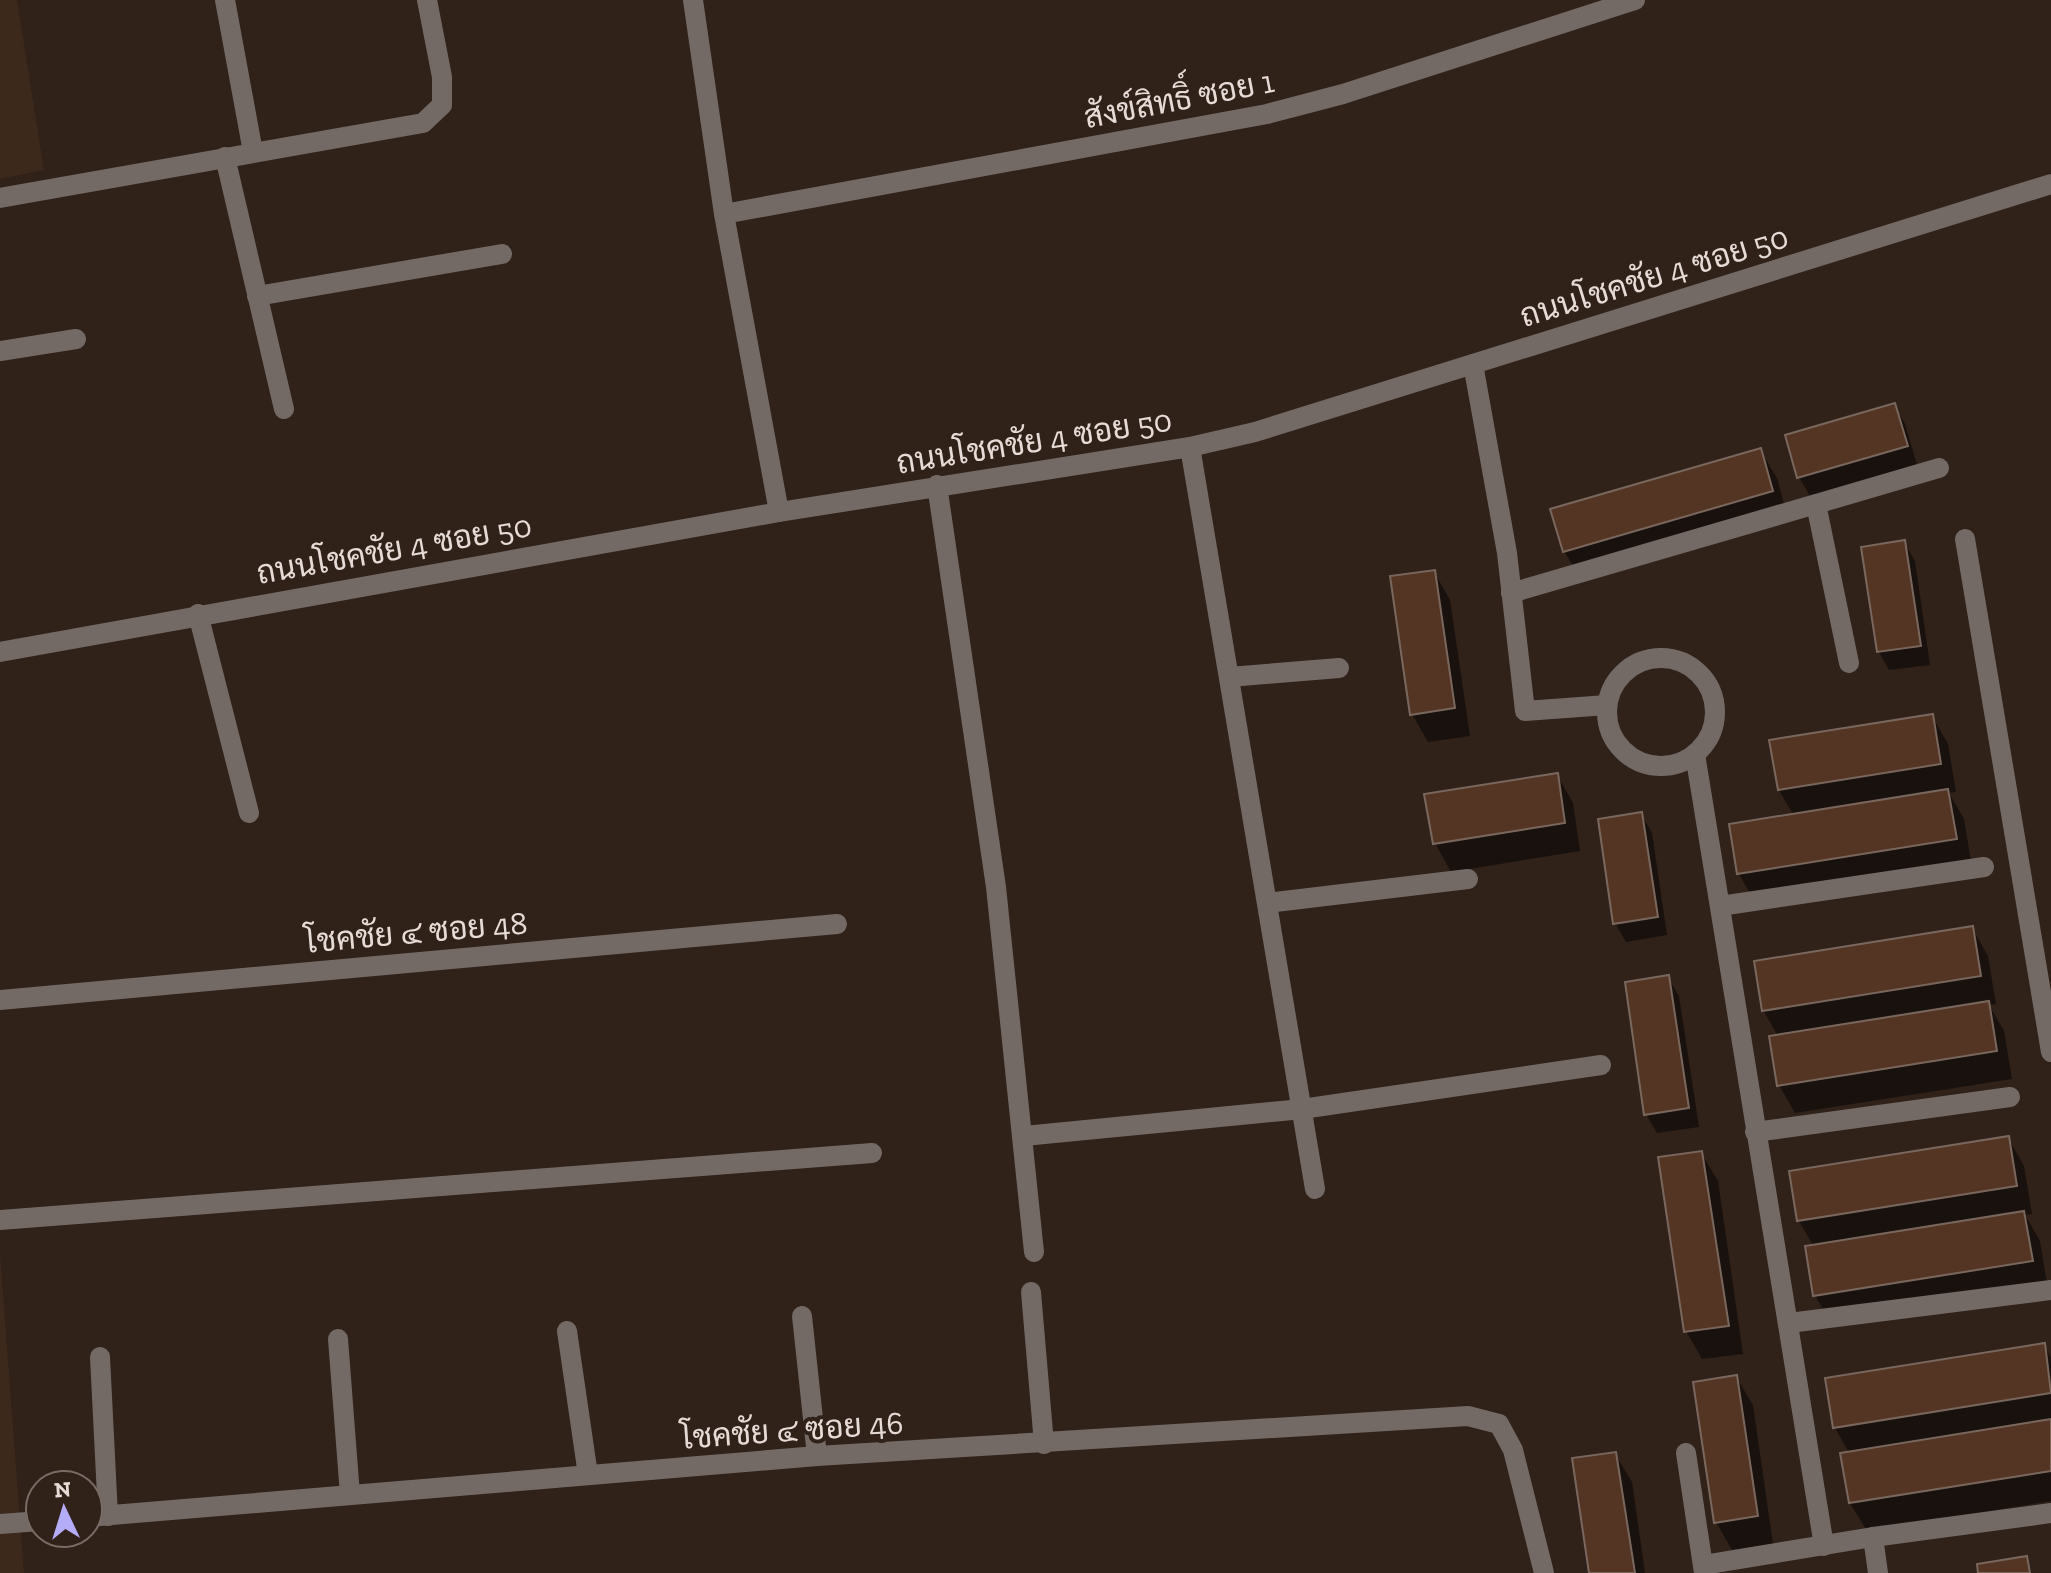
<svg xmlns="http://www.w3.org/2000/svg" width="2051" height="1573" font-family="'Zilla Slab',Sarabun,serif">
  <style>
    .built { fill: #3d281c }
    .shadow { fill: #0007 }
    .building { fill: #543524; stroke: #79675d; stroke-width: 2 }
    .lines { fill: none; stroke-linecap: round; stroke-linejoin: round }
    .minor { stroke: #736a66; stroke-width: 20 }
    .labels { text-anchor: middle; dominant-baseline: central; stroke-width: 8; stroke-linejoin: round; paint-order: stroke }
    .street-label { font-size: 32px; fill: #e6dbd6; stroke: #302119 }
  </style>
  <rect width="100%" height="100%" fill="#302119"/>
  <g class="built">
    <path d="M0 0H17L44 170 0 179Z"/>
    <path d="M0 1254 24 1573H0Z"/>
  </g>
  <g class="shadow">
    <path d="M1894 405 1905 424 1917 465 1810 496 1799 477Z"/>
    <path d="M1760 450 1777 478 1788 519 1581 579 1564 551Z"/>
    <path d="M1904 542 1915 561 1930 665 1889 670 1879 652Z"/>
    <path d="M1434 572 1450 600 1470 736 1428 742 1412 714Z"/>
    <path d="M1932 716 1948 744 1956 792 1949 793 1964 819 1972 867 1755 902 1739 874 1794 816 1779 790Z"/>
    <path d="M1557 775 1573 803 1580 851 1451 872 1435 843Z"/>
    <path d="M1641 814 1652 833 1667 935 1626 942 1615 923Z"/>
    <path d="M1972 928 1988 956 1996 1004 1989 1005 2004 1031 2012 1079 1795 1113 1779 1085 1778 1036 1763 1010Z"/>
    <path d="M1668 978 1679 996 1699 1127 1657 1133 1646 1114Z"/>
    <path d="M2008 1138 2024 1166 2032 1214 2025 1215 2040 1241 2048 1289 1831 1324 1815 1295 1814 1247 1799 1221Z"/>
    <path d="M1701 1153 1718 1181 1743 1354 1702 1359 1686 1331Z"/>
    <path d="M2044 1345 2051 1358V1501L1867 1531 1850 1503V1454L1835 1428Z"/>
    <path d="M1736 1377 1753 1405 1773 1544 1732 1550 1716 1522Z"/>
    <path d="M1615 1454 1632 1482 1645 1573H1592Z"/>
  </g>
  <g class="building">
    <path d="M1895 403 1908 446 1797 478 1785 435Z"/>
    <path d="M1761 448 1773 491 1563 552 1550 509Z"/>
    <path d="M1905 540 1921 646 1877 652 1861 547Z"/>
    <path d="M1435 570 1455 708 1410 715 1390 576Z"/>
    <path d="M1933 714 1941 764 1778 790 1769 740Z"/>
    <path d="M1558 773 1565 823 1433 844 1424 794Z"/>
    <path d="M1948 789 1957 839 1737 874 1729 824Z"/>
    <path d="M1642 812 1658 917 1613 924 1598 819Z"/>
    <path d="M1973 926 1981 976 1762 1011 1754 961Z"/>
    <path d="M1669 975 1689 1108 1644 1115 1625 982Z"/>
    <path d="M1989 1001 1997 1051 1777 1086 1769 1036Z"/>
    <path d="M2009 1136 2017 1186 1797 1221 1789 1171Z"/>
    <path d="M1702 1151 1729 1326 1684 1332 1658 1157Z"/>
    <path d="M2024 1211 2033 1261 1813 1296 1805 1246Z"/>
    <path d="M2045 1343 2051 1393 1833 1428 1825 1378Z"/>
    <path d="M1737 1375 1758 1516 1714 1523 1693 1382Z"/>
    <path d="M2051 1419V1471L1849 1503 1840 1453Z"/>
    <path d="M1616 1452 1635 1573H1589L1572 1458Z"/>
    <path d="M2027 1556 2030 1573H1978L1977 1564Z"/>
  </g>
  <g class="lines">
    <g class="minor">
      <path d="M225 0 253 152"/>
      <path d="M693 0 724 214 779 512"/>
      <path d="M225 157 284 409"/>
      <path d="M0 198 423 123 442 105V77L427 0"/>
      <path d="M724 214 1267 114 1343 94 1635 0"/>
      <path d="M257 296 502 254"/>
      <path d="M0 351 76 339"/>
      <path d="M1473 364 1507 553 1525 711 1607 705"/>
      <path d="M1190 447 1315 1189"/>
      <path d="M937 485 996 887 1034 1252"/>
      <path d="M1965 539 2051 1052"/>
      <path d="M1511 593 1816 504"/>
      <path d="M198 614 249 813"/>
      <path d="M0 652 779 512 1190 447 1255 432 2051 184"/>
      <circle cx="1661" cy="712" r="54"/>
      <path d="M1849 663 1816 504 1939 468"/>
      <path d="M1229 677 1339 668"/>
      <path d="M1695 754 1824 1546"/>
      <path d="M1267 903 1468 879"/>
      <path d="M1720 906 1984 867"/>
      <path d="M0 1000 837 924"/>
      <path d="M1755 1132 2010 1097"/>
      <path d="M1024 1136 1302 1109 1601 1065"/>
      <path d="M0 1220 872 1153"/>
      <path d="M1031 1292 1044 1444"/>
      <path d="M802 1316 817 1456"/>
      <path d="M1789 1323 2051 1290"/>
      <path d="M567 1331 588 1475"/>
      <path d="M338 1339 350 1495"/>
      <path d="M100 1357 108 1516"/>
      <path d="M1686 1453 1704 1573"/>
      <path d="M88 1517 817 1456 1468 1416 1499 1424 1513 1450 1544 1573"/>
      <path d="M0 1524 40 1521"/>
      <path d="M1873 1537 1878 1573"/>
      <path d="M1703 1565 1873 1537 2051 1513"/>
    </g>
  </g>
  <g class="labels">
    <g class="street-label">
      <text transform="translate(1179 99) rotate(-11)">สังข์สิทธิ์ ซอย 1</text>
      <text transform="translate(1654 276) rotate(-17)">ถนนโชคชัย 4 ซอย 50</text>
      <text transform="translate(1034 441) rotate(-9)">ถนนโชคชัย 4 ซอย 50</text>
      <text transform="translate(394 549) rotate(-10)">ถนนโชคชัย 4 ซอย 50</text>
      <text transform="translate(416 932) rotate(-5)">โชคชัย ๔ ซอย 48</text>
      <text transform="translate(792 1430) rotate(-4)">โชคชัย ๔ ซอย 46</text>
    </g>
  </g>
  <g transform="translate(64 1509) rotate(356)"><circle r="38" fill="#302119" stroke="#796b65" stroke-width="2"/>
  <path d="M0-6L14 30L0 20L-14 30Z" fill="#b5acf8"/>
  <text y="-12" font-size="22" font-weight="bold" text-anchor="middle" fill="#e6dbd6">N</text>
  </g>
</svg>
